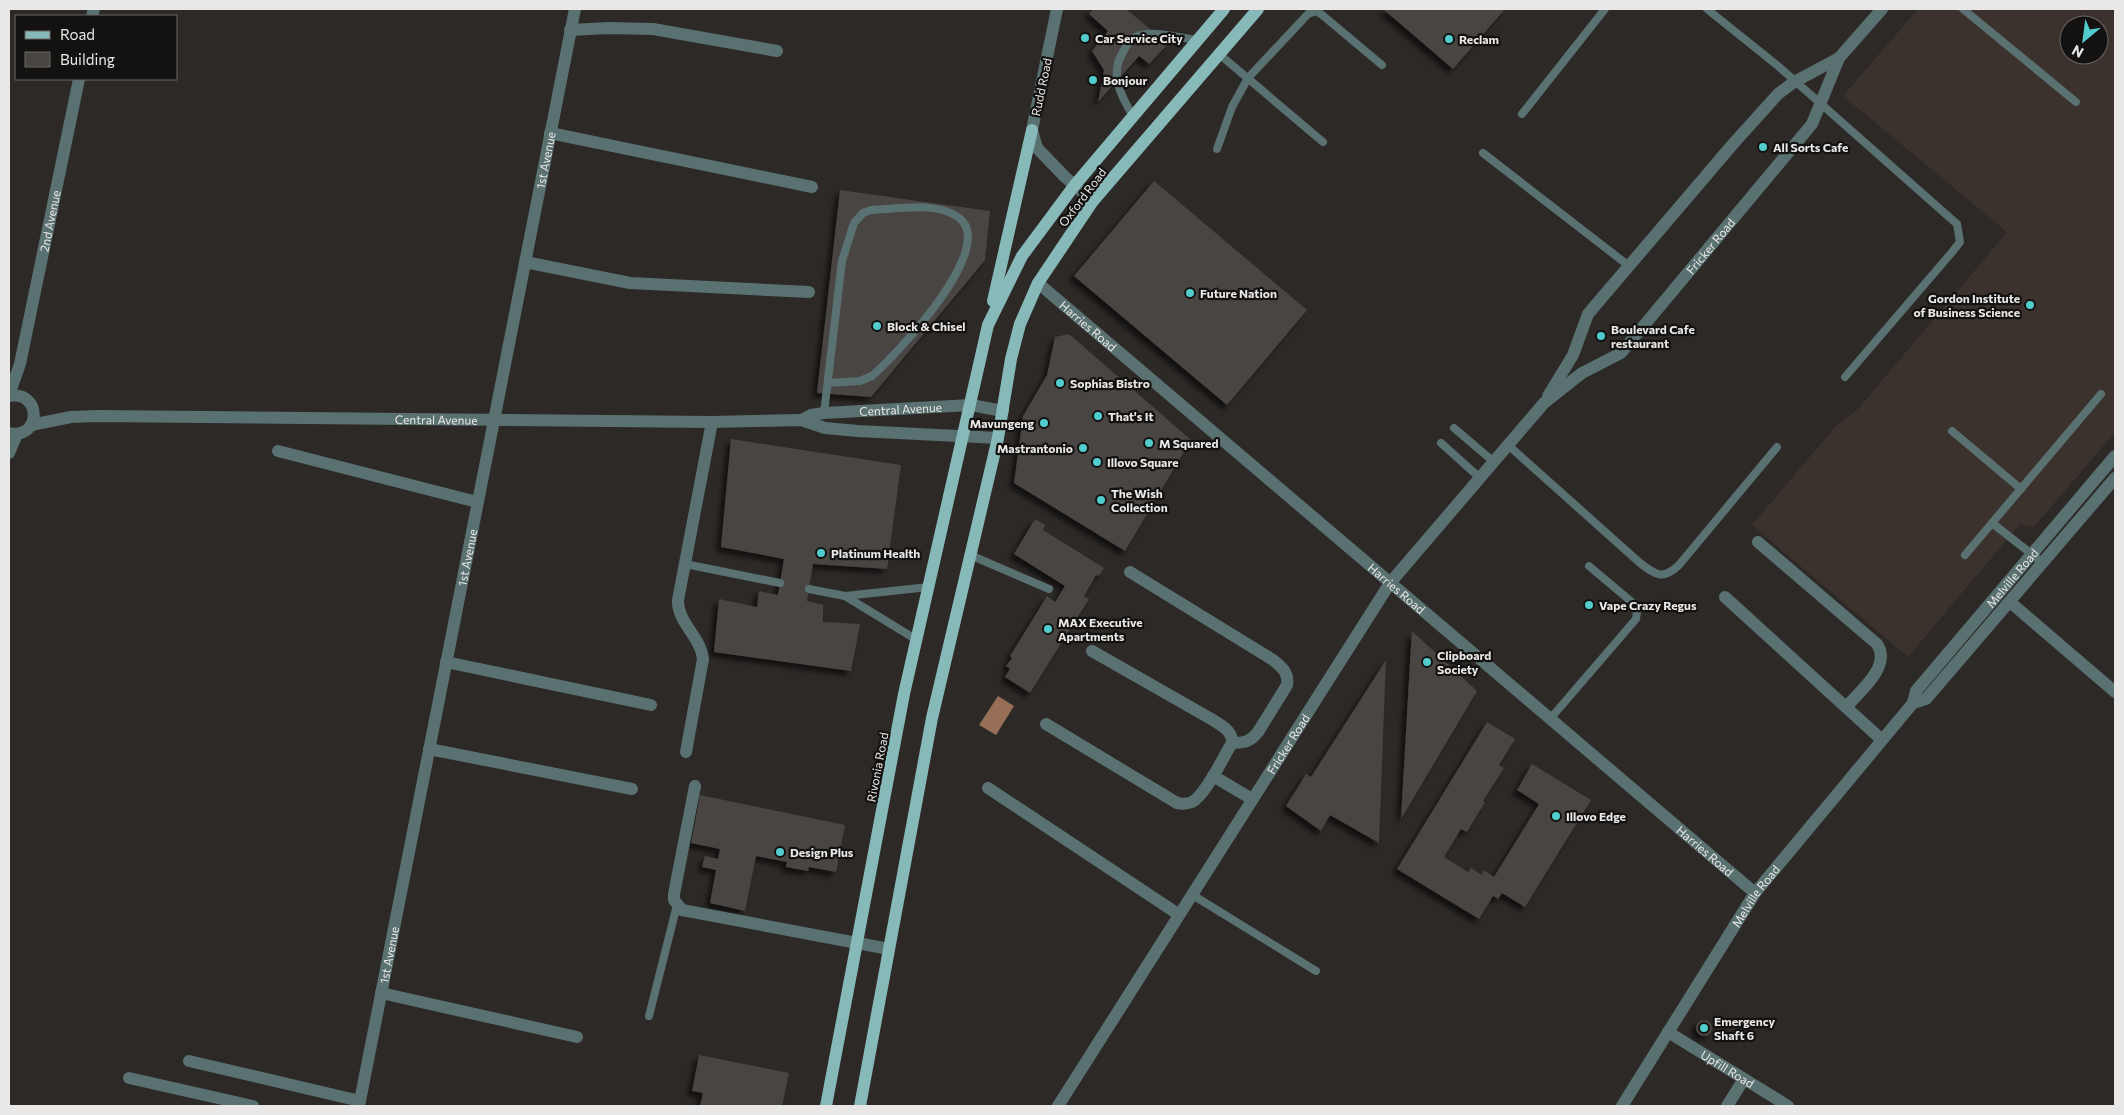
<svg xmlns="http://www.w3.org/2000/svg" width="2124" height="1115" font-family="Commissioner,sans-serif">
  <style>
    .built { fill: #3b322d; fill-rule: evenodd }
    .water { fill: #966f56 }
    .building { fill: #494543; filter: url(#shadow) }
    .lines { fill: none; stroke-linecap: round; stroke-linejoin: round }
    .service { stroke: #5a7171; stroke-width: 8 }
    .minor { stroke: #5a7171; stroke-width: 12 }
    .primary { stroke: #87b9b9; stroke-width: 12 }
    .poi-dot { fill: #52cdce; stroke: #131211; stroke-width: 2 }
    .labels { text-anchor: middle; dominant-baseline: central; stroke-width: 4.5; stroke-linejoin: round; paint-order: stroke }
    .poi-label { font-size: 12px; font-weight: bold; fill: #eae8e6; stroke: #131211; text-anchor: start }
    .street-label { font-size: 12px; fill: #eae8e6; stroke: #131211 }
  </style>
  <defs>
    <filter id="shadow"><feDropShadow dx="-4.5" dy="4.5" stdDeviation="2.5" flood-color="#0009"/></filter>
  </defs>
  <rect width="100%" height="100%" fill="#2c2927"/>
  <path class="built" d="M1918 9H2115V432L2034 527 2020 524 1908 657 1752 525 1836 426 1859 408 2007 232 1843 96ZM2069 25H2099V55H2069Z"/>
  <path class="water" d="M998 696 1014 706 996 735 979 725Z"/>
  <g class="building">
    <path d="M1093 9H1126L1168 44 1149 64 1139 56 1098 102 1104 70 1092 51 1108 31 1089 14Z"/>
    <path d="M1383 9H1505L1453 69Z"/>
    <path d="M1154 181 1307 310 1227 405 1074 276Z"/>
    <path d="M840 190 990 211 985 260 871 397 817 393Z"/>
    <path d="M1069 334 1191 440 1125 551 1014 483 1023 416 1047 375 1055 337Z"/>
    <path d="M731 439 901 465 887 569 813 564 807 601 823 605V622L860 624 851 671 714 652 719 599 757 607 759 591 778 595 784 559 721 547Z"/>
    <path d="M1035 519 1045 525 1043 530 1104 568 1099 576 1096 575 1084 596 1089 599 1030 693 1005 677 1010 669 1006 666 1012 658 1010 656 1047 596 1055 602 1065 586 1014 554Z"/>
    <path d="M1412 631 1477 691 1401 819 1410 662Z"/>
    <path d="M1386 660 1379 843 1330 815 1321 831 1286 806 1306 774 1311 777Z"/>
    <path d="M1487 722 1515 739 1499 765 1504 768 1483 801 1485 802 1467 832 1461 829 1444 857 1468 872 1471 868 1482 875 1484 870 1494 877 1539 804 1517 790 1532 764 1591 800 1525 907 1502 893 1498 899 1493 896 1479 919 1397 869Z"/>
    <path d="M700 795 845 825 836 872 809 867 808 871 786 867 787 862 756 856 745 911 710 903 716 870 702 867 705 856 718 859 720 849 691 843Z"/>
    <circle cx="1704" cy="1028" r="8"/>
    <path d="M699 1055 789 1073 782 1106H700L703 1093 692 1091Z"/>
  </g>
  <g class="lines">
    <g class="service">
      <path d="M1707 9 1778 66 1957 224 1960 242 1953 251 1845 377"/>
      <path d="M1963 9 2076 102"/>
      <path d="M1219 54 1323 142"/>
      <path d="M1522 114 1605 9"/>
      <path d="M1133 116C1121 96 1109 74 1123 52 1126 46 1130 40 1135 37 1152 29 1180 38 1197 40"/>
      <path d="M1217 149 1232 107 1248 78 1308 14 1315 11 1321 14 1382 65"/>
      <path d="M1483 153 1629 266"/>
      <path d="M824 413 842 261 854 223 863 213 871 210C898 209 934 201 958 217 1000 246 896 355 872 376L860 381 828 383"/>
      <path d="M1454 428 1494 462"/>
      <path d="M1952 431 2021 489"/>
      <path d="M1441 443 1480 478"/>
      <path d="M1508 445 1640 563C1657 576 1663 580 1679 565L1777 447"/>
      <path d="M970 555 1049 589"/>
      <path d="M1965 555 1992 523"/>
      <path d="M2043 563 1992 523 2101 394"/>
      <path d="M685 564 780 583"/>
      <path d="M809 589 845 596 929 587"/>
      <path d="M845 596 917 640"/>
      <path d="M1550 719 1636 619 1637 611 1633 603 1589 566"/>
      <path d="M1191 894 1316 971"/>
      <path d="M649 1016 677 905"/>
    </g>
    <g class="minor">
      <path d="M1057 9 1032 130 1037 148 1065 177 1093 201"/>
      <path d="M92 16 94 9"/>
      <path d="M570 30 608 28 653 29 777 51"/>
      <path d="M550 133 812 187"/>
      <path d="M525 262 630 283 809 292"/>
      <path id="s1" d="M1038 283 1755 893"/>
      <path id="s2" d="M9 395 20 364 79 79"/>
      <path d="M9 396C42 390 42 440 9 433"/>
      <path d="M1548 396 1573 355 1588 314 1733 144 1778 94 1794 82 1839 58"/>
      <path id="s3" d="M801 420 811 415 824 413 971 405 1003 411"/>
      <path id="s4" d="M31 425 71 417 98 416 712 422 801 420 825 428 858 431 998 438"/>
      <path d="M278 451 477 502"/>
      <path d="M9 453 17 434"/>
      <path d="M1758 542 1877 644C1892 666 1860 691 1846 707"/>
      <path d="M1130 572 1273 660C1282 667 1289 673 1287 685L1258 732C1250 742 1244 743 1232 743"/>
      <path d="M1725 597 1882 740"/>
      <path d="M2010 602 2115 692"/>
      <path d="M446 662 651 705"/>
      <path d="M1913 703 1926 699 2115 478"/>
      <path d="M1046 724 1177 803C1182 804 1187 804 1192 802 1206 795 1223 757 1232 743 1233 731 1222 726 1213 720L1092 651"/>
      <path d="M429 749 632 789"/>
      <path d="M686 752 703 659C701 637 677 622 678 600L712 422"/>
      <path d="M1213 776 1252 799"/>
      <path d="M695 786 674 894V900L682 910 889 949"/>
      <path d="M988 788 1178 914"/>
      <path d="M381 993 577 1037"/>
      <path id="s5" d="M1668 1032 1788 1106"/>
      <path d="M189 1061 360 1101"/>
      <path d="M129 1078 253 1106"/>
      <path id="s6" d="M359 1106 575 9"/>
      <path id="s7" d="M1058 1106 1390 583 1544 403 1582 373 1621 353 1812 124 1839 58 1882 9"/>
      <path id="s8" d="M1622 1106 1755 893 1913 703 1916 691 2115 456"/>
      <path d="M1727 1106 1744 1079"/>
    </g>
    <g class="primary">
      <path d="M993 301 1032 130"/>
      <path d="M826 1106 904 694 988 325 1022 256 1074 186 1224 9"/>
      <path d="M860 1106 932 718 998 438 1011 359 1020 324 1038 283 1093 201 1258 9"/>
    </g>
  </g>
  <g class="poi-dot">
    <circle cx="1085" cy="38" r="5"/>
    <circle cx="1449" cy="39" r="5"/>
    <circle cx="1093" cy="80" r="5"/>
    <circle cx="1763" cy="147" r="5"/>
    <circle cx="1190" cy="293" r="5"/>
    <circle cx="2030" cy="305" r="5"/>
    <circle cx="877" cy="326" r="5"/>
    <circle cx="1601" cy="336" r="5"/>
    <circle cx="1060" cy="383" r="5"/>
    <circle cx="1098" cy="416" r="5"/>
    <circle cx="1044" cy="423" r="5"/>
    <circle cx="1149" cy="443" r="5"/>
    <circle cx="1083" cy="448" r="5"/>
    <circle cx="1097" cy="462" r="5"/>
    <circle cx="1101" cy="500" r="5"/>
    <circle cx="821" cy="553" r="5"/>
    <circle cx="1589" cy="605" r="5"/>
    <circle cx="1048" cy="629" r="5"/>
    <circle cx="1427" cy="662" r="5"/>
    <circle cx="1556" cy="816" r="5"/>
    <circle cx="780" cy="852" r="5"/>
    <circle cx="1704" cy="1028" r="5"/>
  </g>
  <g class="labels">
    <g class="poi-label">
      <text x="1095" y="38">Car Service City</text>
      <text x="1459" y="39">Reclam</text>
      <text x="1103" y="80">Bonjour</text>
      <text x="1773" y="147">All Sorts Cafe</text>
      <text x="1200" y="293">Future Nation</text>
      <text x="2020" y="298" text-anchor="end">Gordon Institute<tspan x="2020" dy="14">of Business Science</tspan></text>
      <text x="887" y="326">Block &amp; Chisel</text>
      <text x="1611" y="329">Boulevard Cafe<tspan x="1611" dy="14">restaurant</tspan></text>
      <text x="1070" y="383">Sophias Bistro</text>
      <text x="1108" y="416">That's It</text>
      <text x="1034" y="423" text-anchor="end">Mavungeng</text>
      <text x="1159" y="443">M Squared</text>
      <text x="1073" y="448" text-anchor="end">Mastrantonio</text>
      <text x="1107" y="462">Illovo Square</text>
      <text x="1111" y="493">The Wish<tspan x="1111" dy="14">Collection</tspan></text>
      <text x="831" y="553">Platinum Health</text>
      <text x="1599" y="605">Vape Crazy Regus</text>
      <text x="1058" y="622">MAX Executive<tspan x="1058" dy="14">Apartments</tspan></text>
      <text x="1437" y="655">Clipboard<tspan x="1437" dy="14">Society</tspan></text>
      <text x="1566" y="816">Illovo Edge</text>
      <text x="790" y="852">Design Plus</text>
      <text x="1714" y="1021">Emergency<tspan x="1714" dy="14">Shaft 6</tspan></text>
    </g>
    <g class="street-label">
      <text transform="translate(1041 87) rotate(-78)">Rudd Road</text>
      <text stroke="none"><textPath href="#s6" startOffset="964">1st Avenue</textPath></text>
      <text transform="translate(1082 197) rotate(-53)">Oxford Road</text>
      <text stroke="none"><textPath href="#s2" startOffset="179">2nd Avenue</textPath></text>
      <text stroke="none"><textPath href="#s7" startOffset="1088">Fricker Road</textPath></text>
      <text stroke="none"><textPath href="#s1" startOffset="66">Harries Road</textPath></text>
      <text stroke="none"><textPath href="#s3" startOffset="101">Central Avenue</textPath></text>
      <text stroke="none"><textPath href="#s4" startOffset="406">Central Avenue</textPath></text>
      <text stroke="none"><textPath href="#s6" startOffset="559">1st Avenue</textPath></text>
      <text stroke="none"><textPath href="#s8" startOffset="659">Melville Road</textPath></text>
      <text stroke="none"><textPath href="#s1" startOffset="471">Harries Road</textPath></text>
      <text stroke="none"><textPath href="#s7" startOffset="429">Fricker Road</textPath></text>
      <text transform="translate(877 767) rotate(-79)">Rivonia Road</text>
      <text stroke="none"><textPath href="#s1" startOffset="876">Harries Road</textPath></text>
      <text stroke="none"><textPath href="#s8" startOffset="249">Melville Road</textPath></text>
      <text stroke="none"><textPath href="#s6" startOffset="154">1st Avenue</textPath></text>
      <text stroke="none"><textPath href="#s5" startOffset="70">Upfill Road</textPath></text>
    </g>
  </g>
  <rect width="2124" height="1115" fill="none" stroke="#eae8e6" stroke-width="20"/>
  <rect x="15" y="15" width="162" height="65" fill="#131211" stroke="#696866"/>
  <rect x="25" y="31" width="25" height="8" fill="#87b9b9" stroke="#696866"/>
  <text x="60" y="40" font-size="15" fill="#eae8e6">Road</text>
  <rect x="25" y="52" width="25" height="15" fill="#494543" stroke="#696866"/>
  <text x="60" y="65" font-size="15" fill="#eae8e6">Building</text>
  <g transform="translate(2084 40) rotate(209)"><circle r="24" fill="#131211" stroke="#696866"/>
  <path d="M0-4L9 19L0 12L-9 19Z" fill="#52cdce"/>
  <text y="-8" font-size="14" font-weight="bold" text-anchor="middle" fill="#eae8e6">N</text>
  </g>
</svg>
